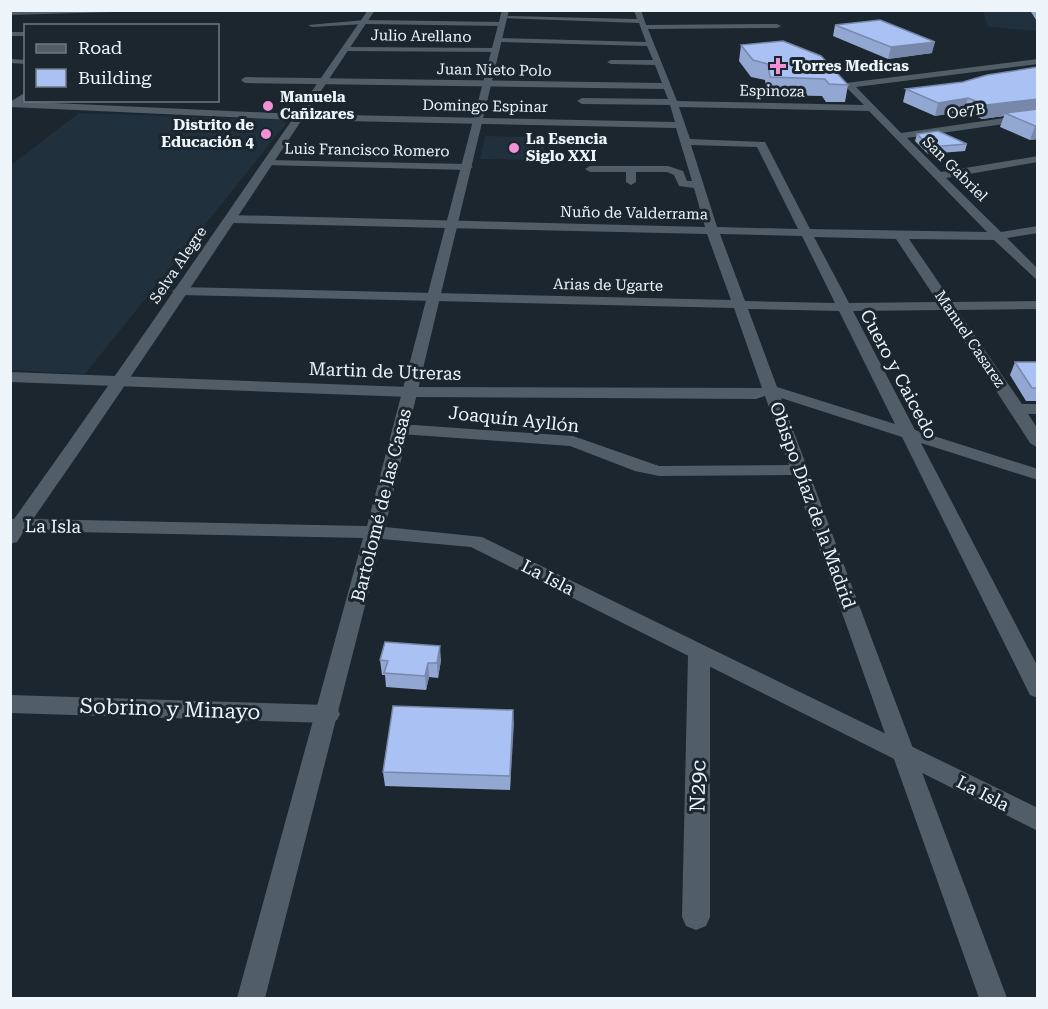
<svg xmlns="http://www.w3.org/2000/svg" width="1048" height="1009" font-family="'Roboto Serif',serif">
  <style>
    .built { fill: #20303d }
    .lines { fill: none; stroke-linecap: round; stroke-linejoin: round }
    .street { fill: #515e68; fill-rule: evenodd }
    .secondary { fill: #515e68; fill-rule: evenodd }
    .wall { fill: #92a7d1 }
    .shaded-wall { fill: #78a }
    .building { fill: #aac2f3; stroke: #78a; stroke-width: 1.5 }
    .poi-dot { fill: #f391d6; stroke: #1b262f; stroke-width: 2 }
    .labels { text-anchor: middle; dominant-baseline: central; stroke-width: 6; stroke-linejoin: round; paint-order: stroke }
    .far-street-label { font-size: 15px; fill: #edf5fb; stroke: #1b262f }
    .far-poi-label { font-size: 15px; font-weight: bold; fill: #edf5fb; stroke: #1b262f; text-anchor: start }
    .street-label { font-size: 18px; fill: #edf5fb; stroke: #1b262f }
    .near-street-label { font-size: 21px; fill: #edf5fb; stroke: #1b262f }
  </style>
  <rect width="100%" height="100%" fill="#1b262f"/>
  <g class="built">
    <path d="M983 11H1037V31L988 27Z"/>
    <path d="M79 113 289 120 85 374 11 370V165Z"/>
    <path d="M485 136 545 137 543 160 480 159Z"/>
  </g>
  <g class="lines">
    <g class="street">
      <path d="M115 10 112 12 10 15V11Z"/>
      <path d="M634 10H641L646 25 777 24 781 26 777 28 648 29 677 101 864 105 846 87V83L1038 59V64L856 87 901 133 1038 113V119L907 138 941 172 1038 156V162L946 178 1001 232 1038 226V233L1007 238 1038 269V281L994 240 909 239 952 302 1038 301V309L957 310 1022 404H1038V414H1028L1038 429V448L1030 443 944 310 853 311 915 430 1038 469V480L921 443 1038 667V698L1030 695 1027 689 902 437 781 398 1007 998H979L793 475 659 476 635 471 570 446 400 434 392 429 400 424 573 436 659 466 789 465 765 396 756 399 409 397 10 382V372L409 387 762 388 734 308 179 295 172 291 179 287 731 300 707 234 230 223 224 219 230 215 705 227 694 188 679 186 674 175 667 172H636V182L631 185 626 182V172H590L585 169 590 166H668L683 171 687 181H692L676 128 297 120 292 117 297 114 675 122 670 105 582 104 577 101 582 98 668 99 664 89 245 83 241 80 245 77 662 83 655 65 611 64 607 62 611 60H653L647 46 498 42 494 40 498 38 646 42 639 23 500 18 504 16 637 19ZM679 107 869 111 987 232 810 229 765 142 690 139ZM691 145 757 147 798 229 717 227ZM720 234 802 236 835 303 745 301ZM814 237 896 239 938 302 849 303ZM748 309 839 311 895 424 777 387Z"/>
      <path d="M365 20 502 22 506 24 502 26 365 24 312 27 308 25Z"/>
      <rect x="10" y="32" width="16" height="4"/>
      <path d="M346 47 496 48 500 50 496 52 343 51Z"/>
      <path d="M26 92V99L16 106H10V102Z"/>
      <path d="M267 160 468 164 473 167 468 170 263 165 262 163Z"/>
      <path d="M699 647 707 649 710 655V917L706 926 696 930 686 926 682 917 688 655 691 649Z"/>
      <path d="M10 695 329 705 337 708 340 714 337 720 329 723 10 713Z"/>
    </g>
    <g class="secondary">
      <path d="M368 10H375C261 180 150 352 33 519L367 526 502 10H509L385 527 482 537 1038 808V831L471 547 382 539 265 998H237L363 538 24 531 17 542 10 544V519H14C109 387 199 253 292 120L10 107V101L296 114Z"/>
      <path d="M10 59 26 60V64L10 63Z"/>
    </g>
  </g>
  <g class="wall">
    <path d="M1032 10H1038V23L1031 12Z"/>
    <path d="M835 25 932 53 888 59 833 36Z"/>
    <path d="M741 45 848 85 845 102H826L822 96 767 95 765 80 751 77 739 61Z"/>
    <path d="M1038 67V139L1030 140 1000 127 1004 116 982 119 964 111 935 116 903 102 906 89 963 82Z"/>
    <path d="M917 134 967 144 965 151 928 154 915 141Z"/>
    <path d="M1015 362H1038V401H1026L1010 375Z"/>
    <path d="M380 660H441L438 678 429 677 426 690 386 687 385 675H382Z"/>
    <path d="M513 710 510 790 385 786 383 772Z"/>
  </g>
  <g class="shaded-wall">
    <path d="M935 42 932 53 888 59 891 47Z"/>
    <path d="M968 98 964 111 935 116 938 103Z"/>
    <path d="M1038 99V112L1005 113 1004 116 982 119 986 105Z"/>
    <path d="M1035 126H1038V139L1030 140Z"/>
    <path d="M440 646 441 660 438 678 437 663Z"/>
    <path d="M428 663 429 677 426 690 425 676Z"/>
    <path d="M513 710 514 724 510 790V776Z"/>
  </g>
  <g class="building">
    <path d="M880 20 935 42 891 47 835 25Z"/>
    <path d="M783 41 821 56 848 85 829 84 825 79 770 77 768 64 753 60 741 45Z"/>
    <path d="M1038 67V99L986 105 968 98 938 103 906 89 963 82 987 75Z"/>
    <path d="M1038 109V126H1035L1005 113Z"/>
    <path d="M938 131 967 144 930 147 917 134Z"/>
    <path d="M1015 362H1038V388H1032Z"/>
    <path d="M385 642 440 646 437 663H428L425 676 384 673 388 661 380 660Z"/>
    <path d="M393 706 513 710 510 776 383 772Z"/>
  </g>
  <g class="poi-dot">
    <path d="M775 57h6v6h6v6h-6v6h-6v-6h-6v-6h6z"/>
    <circle cx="268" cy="106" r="6"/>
    <circle cx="266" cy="134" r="6"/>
    <circle cx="514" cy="148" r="6"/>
  </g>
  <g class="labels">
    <g class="far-street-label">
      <text transform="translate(421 36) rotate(1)">Julio Arellano</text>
      <text transform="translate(494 70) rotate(1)">Juan Nieto Polo</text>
      <text transform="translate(772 91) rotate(1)">Espinoza</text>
      <text transform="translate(485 106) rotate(1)">Domingo Espinar</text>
      <text transform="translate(966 111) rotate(-8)">Oe7B</text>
      <text transform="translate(367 150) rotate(1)">Luis Francisco Romero</text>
      <text transform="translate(955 169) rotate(45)">San Gabriel</text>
      <text transform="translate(634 213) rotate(1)">Nuño de Valderrama</text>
      <text transform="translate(178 265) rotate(-56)">Selva Alegre</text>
      <text transform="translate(608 285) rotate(1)">Arias de Ugarte</text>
      <text transform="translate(970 339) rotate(56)">Manuel Casarez</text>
    </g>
    <g class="far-poi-label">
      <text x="792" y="66">Torres Medicas</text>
      <text x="280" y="97">Manuela<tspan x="280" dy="17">Cañizares</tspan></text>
      <text x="254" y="125" text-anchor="end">Distrito de<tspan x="254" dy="17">Educación 4</tspan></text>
      <text x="526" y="139">La Esencia<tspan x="526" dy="17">Siglo XXI</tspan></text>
    </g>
    <g class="street-label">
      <text transform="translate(385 371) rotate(2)">Martin de Utreras</text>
      <text transform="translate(899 374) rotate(62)">Cuero y Caicedo</text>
      <text transform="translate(514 419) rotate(6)">Joaquín Ayllón</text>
      <text transform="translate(381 505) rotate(-76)">Bartolomé de las Casas</text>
      <text transform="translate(813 505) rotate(70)">Obispo Díaz de la Madrid</text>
      <text transform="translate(53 526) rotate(1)">La Isla</text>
      <text transform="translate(548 577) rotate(27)">La Isla</text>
      <text transform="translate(983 793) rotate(27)">La Isla</text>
    </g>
    <g class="near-street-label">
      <text transform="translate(170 709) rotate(2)">Sobrino y Minayo</text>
      <text transform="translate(698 786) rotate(-89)">N29c</text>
    </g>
  </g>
  <rect width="1048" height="1009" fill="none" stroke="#edf5fb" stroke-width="24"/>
  <rect x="24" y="24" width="195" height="78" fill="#1b262f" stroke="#6f7981" stroke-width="1.5"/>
  <rect x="36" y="44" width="30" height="9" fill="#515e68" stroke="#6f7981" stroke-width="1.5"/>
  <text x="78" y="54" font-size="18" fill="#edf5fb">Road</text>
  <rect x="36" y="69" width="30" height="18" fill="#aac2f3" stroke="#6f7981" stroke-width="1.5"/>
  <text x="78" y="84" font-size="18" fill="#edf5fb">Building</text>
</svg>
